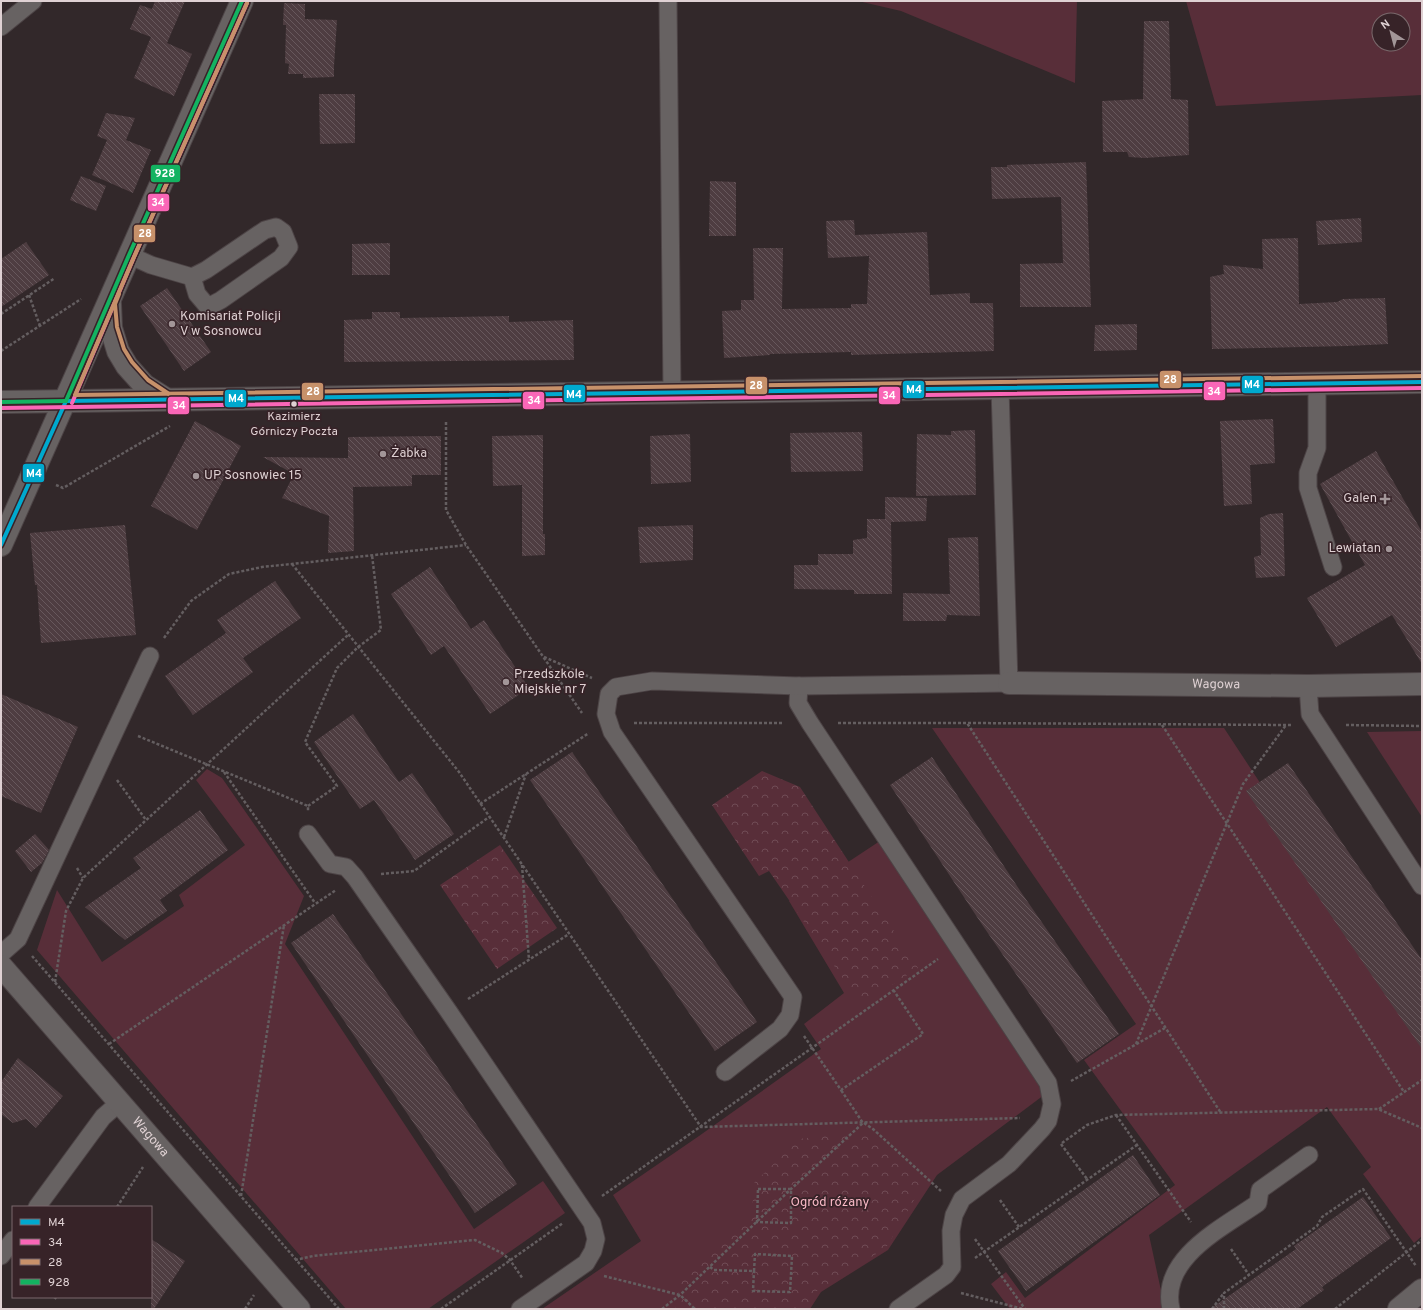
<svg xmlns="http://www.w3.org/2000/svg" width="1423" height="1310" font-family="Overpass,sans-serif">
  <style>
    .grass { fill: #582e39; fill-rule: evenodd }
    .park { fill: url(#park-crowns) }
    .building { fill: url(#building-back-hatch) }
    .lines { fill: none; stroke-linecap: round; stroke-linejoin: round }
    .service-casing { stroke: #4d4446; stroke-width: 19 }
    .minor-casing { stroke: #4d4446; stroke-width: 24 }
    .tertiary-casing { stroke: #4d4446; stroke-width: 24 }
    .path { stroke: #645e60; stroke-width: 2.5; stroke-dasharray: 3 2; stroke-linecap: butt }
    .service { stroke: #676262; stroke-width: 17 }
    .minor { stroke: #676262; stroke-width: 22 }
    .tertiary { stroke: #676262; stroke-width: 22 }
    .bus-1-casing { stroke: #372328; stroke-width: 7 }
    .bus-2-casing { stroke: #372328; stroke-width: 7 }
    .bus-3-casing { stroke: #372328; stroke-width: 7 }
    .bus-4-casing { stroke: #372328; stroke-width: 7 }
    .bus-1 { stroke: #00a9ce; stroke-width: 4 }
    .bus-2 { stroke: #fa66b7; stroke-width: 4 }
    .bus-3 { stroke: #c7916a; stroke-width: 4 }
    .bus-4 { stroke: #13b361; stroke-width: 4 }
    .poi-dot { fill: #a29698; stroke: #372328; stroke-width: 1.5 }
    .bus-dot { fill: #dfd1d3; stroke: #372328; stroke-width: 1.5 }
    .labels { text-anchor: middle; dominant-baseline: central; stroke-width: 3.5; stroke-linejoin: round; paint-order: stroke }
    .bus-label { font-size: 12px; fill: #dfd1d3; stroke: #372328 }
    .poi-label { font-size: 13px; fill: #dfd1d3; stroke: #372328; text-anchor: start }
    .street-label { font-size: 13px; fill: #dfd1d3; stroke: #372328 }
    .park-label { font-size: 13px; fill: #fabac7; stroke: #372328 }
    .line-badge { stroke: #372328; stroke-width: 1.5 }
    .badge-label { font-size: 11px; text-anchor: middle; font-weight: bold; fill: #fff }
  </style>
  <defs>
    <pattern id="park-crowns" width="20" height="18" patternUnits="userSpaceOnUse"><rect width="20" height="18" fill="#582e39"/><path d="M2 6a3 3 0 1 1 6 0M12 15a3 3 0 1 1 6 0" fill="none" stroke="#704b55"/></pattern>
    <pattern id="building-back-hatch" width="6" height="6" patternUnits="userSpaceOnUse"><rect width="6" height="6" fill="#4e3d41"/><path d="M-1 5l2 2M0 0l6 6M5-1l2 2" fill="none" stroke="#67585c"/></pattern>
  </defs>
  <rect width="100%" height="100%" fill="#32282a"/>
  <g class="grass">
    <path d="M858 1H1077L1075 83 901 11Z"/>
    <path d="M1186 1H1422V95L1216 106ZM1379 20H1403V44H1379Z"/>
    <path d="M932 728H1224L1422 1029V1236L1414 1243 1363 1174 1371 1167 1327 1107 1149 1235 1165 1309H1010L991 1284 1006 1272 1025 1298 1175 1185 1084 1060 1136 1024Z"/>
    <path d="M1422 731V817L1367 732Z"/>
    <path d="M207 769 222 778 304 896 285 944 474 1229 543 1181 565 1213 428 1309H346L37 950 57 890 102 962 184 906 179 895 245 845 196 780Z"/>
    <path d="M886 837 1056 1086 937 1175 888 1250 821 1292 810 1309H542L641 1241 613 1195 699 1136 821 1049 804 1024 844 993 789 901Z"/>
  </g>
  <g class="park">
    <path d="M762 771 800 787 918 968 861 1005 769 871 759 876 712 805Z"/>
    <path d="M500 845 557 928 497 969 440 885Z"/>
    <path d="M866 1130 925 1181 886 1248 818 1290 804 1309H677L675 1307 681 1280 752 1213 754 1183 799 1139Z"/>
  </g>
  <g class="building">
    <path d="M155 1H185L167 43 192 54 174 96 134 78 151 37 130 29 140 5 152 9Z"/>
    <path d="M284 3 305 4V19L337 20 334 66V77L303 78V74H288L289 64 285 63 286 25H283Z"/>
    <path d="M1144 21H1169L1171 99 1188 100 1189 155 1145 158 1129 157 1127 152H1103L1102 101 1143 99Z"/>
    <path d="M319 94H355V143L320 144Z"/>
    <path d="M106 113 135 118 126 140 151 150 133 193 92 175 107 140 97 136Z"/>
    <path d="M1086 162 1091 307H1020V264L1063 263 1061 197 992 199 991 167H1007V165Z"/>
    <path d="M81 176 106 186 96 211 70 200Z"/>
    <path d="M710 181 736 182V236H709Z"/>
    <path d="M1361 218 1362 242 1318 245 1316 221Z"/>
    <path d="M854 220 855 235 927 232 930 295 970 293V303H993L994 351 851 355V352L770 354V355L724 358 722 311 741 310V300H754L753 248H783L782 309 851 308V304H867L869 256 828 258 826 221Z"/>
    <path d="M1298 238 1299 304 1337 302 1343 299 1385 298 1388 344 1347 346 1212 349 1210 277 1224 274 1223 265 1263 269 1262 239Z"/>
    <path d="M26 242 49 275 1 307V259Z"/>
    <path d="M390 243V275H352V244Z"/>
    <path d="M167 288 211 352 184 371 140 306Z"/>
    <path d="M372 312H400V318L509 316V322L573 320 574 360 344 362V320L372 319Z"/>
    <path d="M1137 324V350L1094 351 1095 325Z"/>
    <path d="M1273 419 1275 463 1250 465 1252 504 1224 506 1220 421Z"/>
    <path d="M195 421 241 446 197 530 151 506Z"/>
    <path d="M975 430 976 495 916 496 917 434 951 435V431Z"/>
    <path d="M862 432 863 471 791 472 790 433Z"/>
    <path d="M690 434 691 482 651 484 650 436Z"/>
    <path d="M543 435V534H545V555L522 556V485L493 486 492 436Z"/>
    <path d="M441 436V475H412V486L353 487 354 551 328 553 329 516 282 498 294 474 263 457 348 458V437Z"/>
    <path d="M1376 451 1422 532V664L1392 615 1336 647 1307 598 1365 565 1320 484Z"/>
    <path d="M885 497 927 498 926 521 891 522 892 594H854V590L794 589V565H818V554H853V540L867 538V519H885Z"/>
    <path d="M1283 513 1285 576 1256 578 1254 557 1261 555 1260 518 1269 514Z"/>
    <path d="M125 525 136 635 41 643 37 585H35L30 533Z"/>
    <path d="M693 525V560L640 563 638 527Z"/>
    <path d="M978 537 980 616 947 615 946 621H903V593L950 594 948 538Z"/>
    <path d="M430 567 471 629 484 620 529 688 490 714 444 646 431 655 391 594Z"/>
    <path d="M275 581 301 618 243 658 253 672 193 715 165 676 226 633 217 620Z"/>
    <path d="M1 694 78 727 41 813 1 796Z"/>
    <path d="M353 714 399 782 412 773 454 834 415 860 374 800 360 809 314 742Z"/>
    <path d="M572 752 757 1022 715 1051 530 780Z"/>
    <path d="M932 757 1023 895 1119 1034 1077 1063 981 923 890 785Z"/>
    <path d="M1288 763 1422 960V1049L1246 791Z"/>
    <path d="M200 810 228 850 160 900 167 911 125 940 85 907 141 868 133 858Z"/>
    <path d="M35 834 49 850 42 863 31 872 15 851Z"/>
    <path d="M333 914 517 1184 475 1213 291 943Z"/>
    <path d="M18 1058 63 1096 36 1128 26 1119 13 1123 1 1114V1082Z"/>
    <path d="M1133 1155 1160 1195 1026 1291 998 1251Z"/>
    <path d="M1363 1197 1391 1238 1322 1287 1324 1290 1297 1309H1210L1296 1249 1294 1246Z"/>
    <path d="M151 1239 185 1261 154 1309H151Z"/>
  </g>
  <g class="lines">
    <g class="service-casing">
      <g id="service">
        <path d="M668 1 672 392"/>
        <path d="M1 27 33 1"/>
        <path d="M129 255 151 265 192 277 206 270 265 230 276 227 283 232 289 247 281 258 221 300 208 307 197 294 192 277"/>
        <path d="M1317 383V448L1308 473V488L1333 567"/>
        <path d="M799 686 798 703 810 723 1048 1083 1052 1104 1048 1121 1042 1129 1009 1164 962 1199 954 1215 951 1231 952 1267 946 1275 898 1309"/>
        <path d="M1308 686 1310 714 1422 886"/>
        <path d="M308 834 330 864 346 867 355 877 449 1012 592 1223 596 1239 593 1251 586 1263 520 1309"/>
        <path d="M1 954 18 939 150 656"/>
        <path d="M725 1072 780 1029 790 1015 793 997 612 732 606 714 609 694 616 687 652 681 799 686 1009 683 1000 388"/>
        <path d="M37 1207 103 1117 119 1103"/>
        <path d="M1 1256 13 1240"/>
        <path d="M1171 1309C1159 1258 1224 1227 1258 1203L1260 1190 1309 1155"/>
      </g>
    </g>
    <g class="minor-casing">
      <g id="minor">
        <path id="s1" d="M1009 683 1308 686 1422 684"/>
        <path id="s2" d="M1 966 299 1309"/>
        <path d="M1399 1309 1422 1290"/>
      </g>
    </g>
    <g class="tertiary-casing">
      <g id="tertiary">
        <path d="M110 304 111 328 118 351 127 366 144 385 166 399"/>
        <path d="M1 402 1422 382"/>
        <path d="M1 545 242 1"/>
      </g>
    </g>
    <g class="path">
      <path d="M29 295 40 326"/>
      <path d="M1 314 55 278"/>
      <path d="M1 351 81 299"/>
      <path d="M446 422V510L466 545 582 713"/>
      <path d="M56 485 63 488 170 426"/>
      <path d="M292 564 459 772 701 1127 1020 1118"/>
      <path d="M164 638 191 601 229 574 262 567 292 564 466 545"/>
      <path d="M544 657 592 678"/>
      <path d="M634 723H783"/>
      <path d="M838 723H967L1221 1113"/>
      <path d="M968 723 1291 725"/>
      <path d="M1162 725 1404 1092"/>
      <path d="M1346 725 1422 726"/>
      <path d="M138 736 308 806V812"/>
      <path d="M224 772 315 903"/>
      <path d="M117 780 146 820"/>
      <path d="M480 804 589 733"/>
      <path d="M308 806 337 786 305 742 337 668 358 647 381 630 372 555"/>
      <path d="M504 837 526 774"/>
      <path d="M522 865 529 960"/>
      <path d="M77 868 83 878"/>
      <path d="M381 874 414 871 489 817"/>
      <path d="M32 956 339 1309"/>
      <path d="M55 982 66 911 83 878 349 634"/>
      <path d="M468 999 569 934"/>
      <path d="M804 1036 841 1090 923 1034 894 991"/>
      <path d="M109 1044 336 890"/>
      <path d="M1136 1044 1243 784 1286 725"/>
      <path d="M1071 1081 1165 1028"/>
      <path d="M1379 1109 1422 1080"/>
      <path d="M1116 1115 1191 1222"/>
      <path d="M864 1123 873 1129 941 1191"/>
      <path d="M1062 1143 1087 1125 1116 1115 1378 1109 1422 1128"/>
      <path d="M1061 1144 1087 1179"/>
      <path d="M758 1189H791V1223L757 1222Z"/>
      <path d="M241 1196 284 925"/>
      <path d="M602 1196 938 959"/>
      <path d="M1000 1200 1019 1227"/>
      <path d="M117 1207 143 1167"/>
      <path d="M975 1239 1025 1309"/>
      <path d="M1231 1249 1249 1275"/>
      <path d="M975 1258 1137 1145"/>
      <path d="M295 1260 313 1256 475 1240 502 1253 510 1260 523 1279"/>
      <path d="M710 1267 714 1270 754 1271 755 1254 792 1256 790 1292 753 1291 754 1271"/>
      <path d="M604 1276 680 1295 695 1309"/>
      <path d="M961 1293 1023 1309"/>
      <path d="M54 1297 57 1299 58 1297"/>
      <path d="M245 1309 254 1295"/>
      <path d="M441 1309 563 1223"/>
      <path d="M662 1309 680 1295 791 1189 863 1123 841 1090"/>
      <path d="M1212 1309 1223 1294"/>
      <path d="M1224 1309V1293L1317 1226 1322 1217 1363 1189 1416 1266"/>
      <path d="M1335 1309 1422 1240"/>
    </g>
    <use href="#service" class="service"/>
    <use href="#minor" class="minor"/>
    <use href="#tertiary" class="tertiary"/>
    <g class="bus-1-casing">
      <g id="bus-1">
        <path d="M66 401 1422 382"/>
        <path d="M1 545 66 401"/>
      </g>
    </g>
    <g class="bus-2-casing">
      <g id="bus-2">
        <path d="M72 403 134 257 247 3"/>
        <path d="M1 408 1422 388"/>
      </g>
    </g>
    <g class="bus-3-casing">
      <g id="bus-3">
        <path d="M247 3 134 257 75 395 1422 376"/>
        <path d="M119 294 115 304 117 327 124 349 132 362 148 380 169 394"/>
      </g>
    </g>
    <g class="bus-4-casing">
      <g id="bus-4">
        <path d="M66 401 129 255 242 1"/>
        <path d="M1 402 66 401"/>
      </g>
    </g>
    <use href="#bus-1" class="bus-1"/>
    <use href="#bus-2" class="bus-2"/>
    <use href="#bus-3" class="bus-3"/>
    <use href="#bus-4" class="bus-4"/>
  </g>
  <g class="poi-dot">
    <circle cx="172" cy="324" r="4"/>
    <circle cx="383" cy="454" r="4"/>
    <circle cx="196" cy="476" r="4"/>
    <path d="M1383 493h4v4h4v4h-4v4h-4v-4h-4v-4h4z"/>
    <circle cx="1389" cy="549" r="4"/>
    <circle cx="506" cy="682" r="4"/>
  </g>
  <circle class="bus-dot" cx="294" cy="404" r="3.5"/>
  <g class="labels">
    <g class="bus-label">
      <text x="294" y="417">Kazimierz<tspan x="294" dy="15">Górniczy Poczta</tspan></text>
    </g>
    <g class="poi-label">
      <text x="180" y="317">Komisariat Policji<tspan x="180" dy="15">V w Sosnowcu</tspan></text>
      <text x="391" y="454">Żabka</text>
      <text x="204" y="476">UP Sosnowiec 15</text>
      <text x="1377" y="499" text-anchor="end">Galen</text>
      <text x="1381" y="549" text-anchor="end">Lewiatan</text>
      <text x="514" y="675">Przedszkole<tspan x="514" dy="15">Miejskie nr 7</tspan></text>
    </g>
    <g class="street-label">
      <text stroke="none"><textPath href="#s1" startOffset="207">Wagowa</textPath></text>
      <text stroke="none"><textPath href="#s2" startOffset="227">Wagowa</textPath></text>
    </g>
    <g class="park-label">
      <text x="830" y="1203">Ogród różany</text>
    </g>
  </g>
  <g class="line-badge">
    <rect x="150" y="164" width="31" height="19" rx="4" fill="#13b361"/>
    <rect x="147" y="193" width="23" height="19" rx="4" fill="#fa66b7"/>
    <rect x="133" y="224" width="23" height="19" rx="4" fill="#c7916a"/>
    <rect x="1159" y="370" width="23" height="19" rx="4" fill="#c7916a"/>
    <rect x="1241" y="375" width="23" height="19" rx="4" fill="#00a9ce"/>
    <rect x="745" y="376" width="23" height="19" rx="4" fill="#c7916a"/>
    <rect x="902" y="380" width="23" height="19" rx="4" fill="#00a9ce"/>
    <rect x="1203" y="381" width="23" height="20" rx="4" fill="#fa66b7"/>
    <rect x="301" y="382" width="23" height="19" rx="4" fill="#c7916a"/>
    <rect x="563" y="384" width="23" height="19" rx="4" fill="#00a9ce"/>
    <rect x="878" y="386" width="23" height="19" rx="4" fill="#fa66b7"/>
    <rect x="224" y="389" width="23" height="19" rx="4" fill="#00a9ce"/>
    <rect x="522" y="391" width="23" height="19" rx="4" fill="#fa66b7"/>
    <rect x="167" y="396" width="23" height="19" rx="4" fill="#fa66b7"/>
    <rect x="22" y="463" width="23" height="20" rx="4" fill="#00a9ce"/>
  </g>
  <g class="badge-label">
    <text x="165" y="177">928</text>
    <text x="158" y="206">34</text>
    <text x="145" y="237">28</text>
    <text x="1170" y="383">28</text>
    <text x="1252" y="388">M4</text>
    <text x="756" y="389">28</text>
    <text x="914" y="393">M4</text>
    <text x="1214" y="395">34</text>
    <text x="313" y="395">28</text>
    <text x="574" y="398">M4</text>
    <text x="889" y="399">34</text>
    <text x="236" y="402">M4</text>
    <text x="534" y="404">34</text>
    <text x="179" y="409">34</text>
    <text x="34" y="477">M4</text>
  </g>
  <rect width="1423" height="1310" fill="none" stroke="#dfd1d3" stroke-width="4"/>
  <rect x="12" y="1206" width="140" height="92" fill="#372328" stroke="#7a696c"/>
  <rect x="20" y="1219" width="20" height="6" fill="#00a9ce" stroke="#7a696c"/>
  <text x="48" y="1226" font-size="12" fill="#dfd1d3">M4</text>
  <rect x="20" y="1239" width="20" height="6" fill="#fa66b7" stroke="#7a696c"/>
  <text x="48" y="1246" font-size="12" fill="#dfd1d3">34</text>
  <rect x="20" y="1259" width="20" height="6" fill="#c7916a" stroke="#7a696c"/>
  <text x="48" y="1266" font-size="12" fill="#dfd1d3">28</text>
  <rect x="20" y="1279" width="20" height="6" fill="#13b361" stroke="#7a696c"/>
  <text x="48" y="1286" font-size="12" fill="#dfd1d3">928</text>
  <g transform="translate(1391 32) rotate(324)"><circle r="19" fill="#372328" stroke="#7a696c"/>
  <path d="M0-3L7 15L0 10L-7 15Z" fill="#a29698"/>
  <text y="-6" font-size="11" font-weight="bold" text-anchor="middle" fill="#dfd1d3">N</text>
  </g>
</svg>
